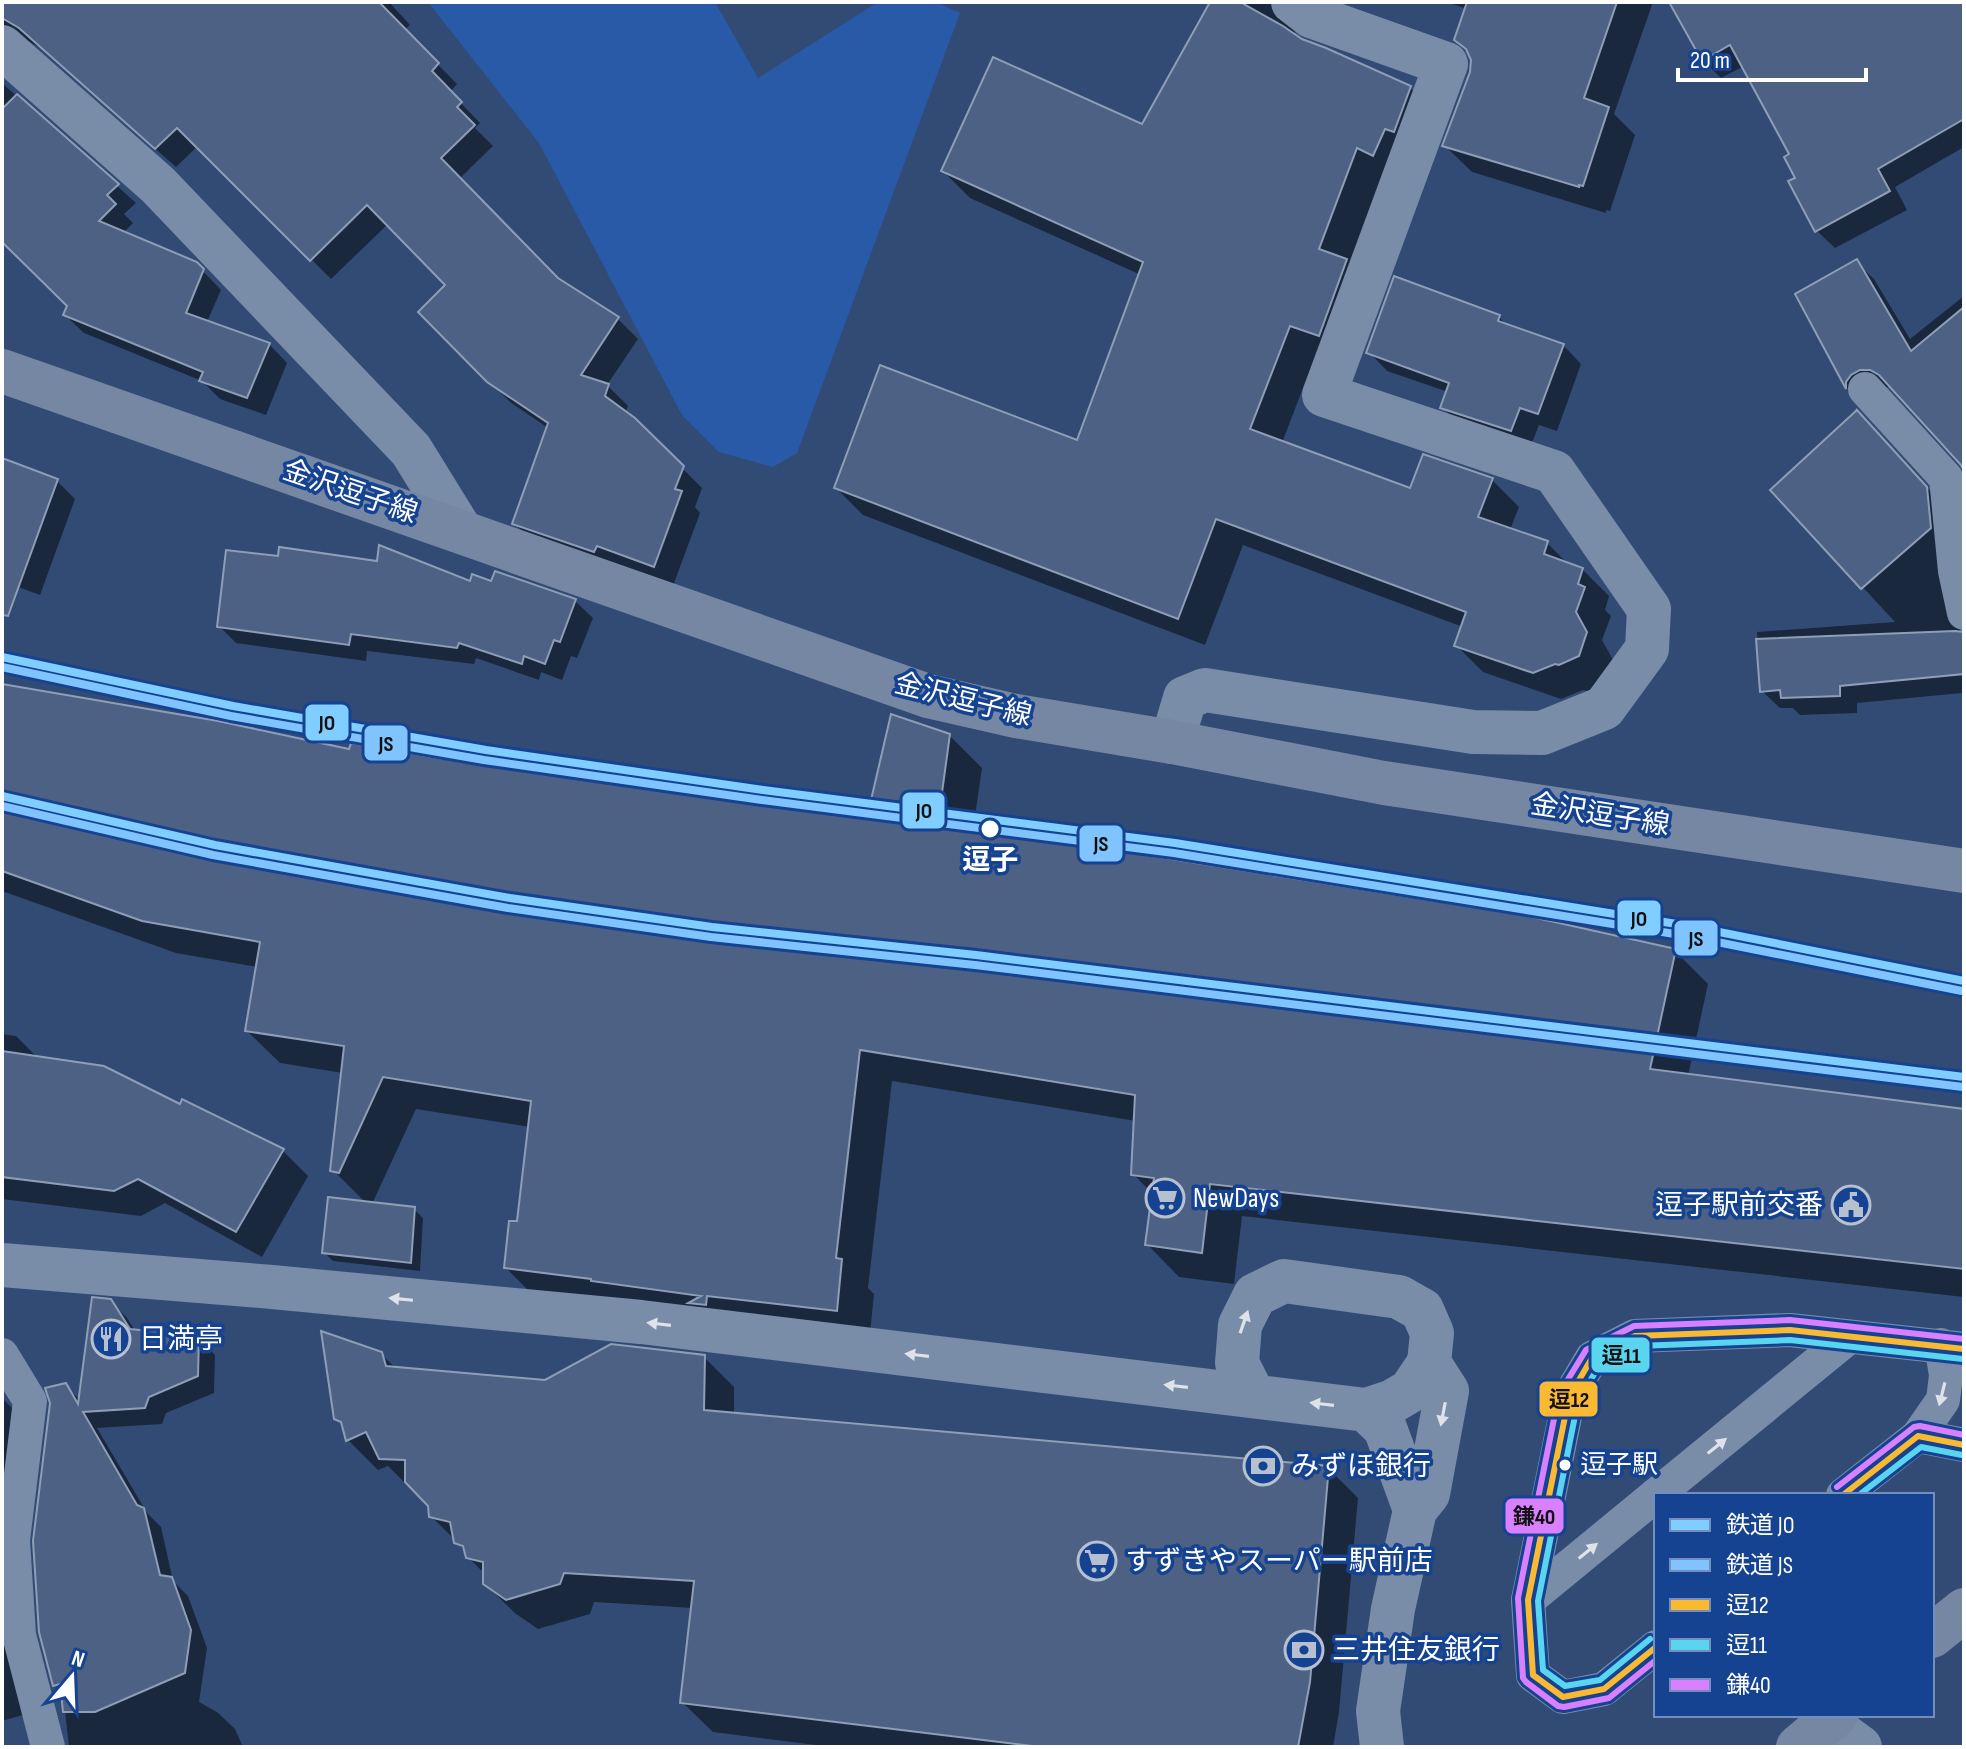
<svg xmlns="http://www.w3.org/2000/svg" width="1966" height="1749" font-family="'Sofia Sans Condensed','Noto Sans JP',sans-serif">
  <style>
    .green { fill: #285aa8 }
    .shadow { fill: #0007 }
    .building { fill: #4c6183; stroke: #8e9eb6; stroke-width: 2 }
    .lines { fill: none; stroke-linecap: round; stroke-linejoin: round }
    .lane { stroke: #798ca8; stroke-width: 34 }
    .street { stroke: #798ca8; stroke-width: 44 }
    .secondary { stroke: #7687a4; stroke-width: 44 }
    .bus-1-casing { stroke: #154392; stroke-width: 12 }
    .bus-2-casing { stroke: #154392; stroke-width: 12 }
    .bus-3-casing { stroke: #154392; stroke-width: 12 }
    .bus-1 { stroke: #fab933; stroke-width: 6 }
    .bus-2 { stroke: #5ad5f0; stroke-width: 6 }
    .bus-3 { stroke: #d880ff; stroke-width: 6 }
    .rail-1-casing { stroke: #154392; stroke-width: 14 }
    .rail-2-casing { stroke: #154392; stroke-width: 14 }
    .rail-1 { stroke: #80cdff; stroke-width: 8 }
    .rail-2 { stroke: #80c4ff; stroke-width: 8 }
    .oneway { fill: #dee2e9 }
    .stop-dot { fill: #fff; stroke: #154392; stroke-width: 3 }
    .labels { text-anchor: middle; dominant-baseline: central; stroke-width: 7; stroke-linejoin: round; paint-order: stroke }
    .bus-label { font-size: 26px; fill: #fff; stroke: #154392; text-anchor: start }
    .street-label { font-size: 28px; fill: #fff; stroke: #154392 }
    .stop-label { font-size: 28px; font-weight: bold; fill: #fff; stroke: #154392 }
    .poi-label { font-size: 28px; fill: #fff; stroke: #154392; text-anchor: start }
    .line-badge { stroke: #154392; stroke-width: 3 }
    .pale-badge-label { font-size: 22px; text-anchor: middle; font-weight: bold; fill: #111 }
  </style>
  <rect width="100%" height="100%" fill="#324b75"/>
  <path class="green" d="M428 2H715L758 78 878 2H936L960 13 797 453 773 467 719 452 682 415 539 143Z"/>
  <g class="shadow">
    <path d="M14 2H389L410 25 404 30 457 84 450 92 480 123 475 128 493 146 459 179 558 280 618 319 638 339 607 385 628 406 625 413 633 419 702 488 695 507 700 513 673 586 534 543 514 523 548 428 510 402 421 312 448 285 388 224 331 279 198 146 176 167 41 48 28 41 2 37V15Z"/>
    <path d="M1212 2H1321L1294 27 1296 39 1410 88 1437 115 1317 351 1282 443 1411 491 1492 480 1519 507 1510 530 1547 543 1569 565 1582 569 1609 596 1605 610 1611 616 1602 640 1613 660 1606 682 1587 691 1583 690 1561 699 1483 672 1456 645 1463 627 1243 545 1205 645 863 515 836 488 1078 442 1141 275 970 198 943 171 1143 127Z"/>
    <path d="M1447 2H1653L1614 114 1635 135 1610 211 1606 210V213L1472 172 1445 146 1472 72 1473 60 1470 54 1456 40 1467 9Z"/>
    <path d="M1671 2H1964V147L1895 187 1907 210 1835 248 1816 230 1792 155 1744 66 1721 78 1703 60Z"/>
    <path d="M2 83 136 203 124 214 133 223 123 233 195 263 221 290 207 322 269 344 287 363 266 415 220 399 202 381 84 333 65 315 69 306 2 240Z"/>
    <path d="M1856 262 1874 279 1910 339 1964 296V467L1890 387H1878L1863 404 1847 388 1798 295Z"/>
    <path d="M1499 317 1509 327 1563 345 1581 364 1557 431 1539 425 1530 448 1461 425 1442 407 1448 392 1387 371 1369 352Z"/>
    <path d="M1873 429 1944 506 1952 594 1961 634H1964V705L1962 693 1857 703V713L1800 715 1793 708H1780L1762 691 1757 632 1895 622 1773 490Z"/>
    <path d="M2 461 57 481 75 499 40 595 2 581Z"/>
    <path d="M496 573 575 601 593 618 577 658 571 656 562 680 541 672 539 680 476 658 474 664 367 651 366 661 236 643 219 626 471 583 493 584Z"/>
    <path d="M2 687 351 751 438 760 870 816 949 735 982 768 973 830 1675 951 1708 984 1688 1076 1964 1111V1297L1242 1216 1234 1284 1179 1277 1147 1244 1154 1195 1133 1174 1136 1121 892 1081 868 1288 874 1294 869 1343 538 1300 506 1268 519 1224 530 1127 416 1109 372 1204 414 1209 423 1218 420 1271 333 1261 324 1252 366 1203 333 1170 343 1073 280 1063 247 1031 258 967 176 953 2 891Z"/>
    <path d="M2 1034 16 1036 38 1058 180 1106 283 1151 308 1176 262 1257 165 1203 141 1216 2 1199Z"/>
    <path d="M110 1301 127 1318 136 1332 198 1338 215 1355 214 1393 166 1413 162 1424 97 1428 147 1513 161 1527 173 1581 188 1596 207 1648 199 1702 217 1712 235 1729 243 1747H69L63 1693 55 1685 65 1385 80 1400Z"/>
    <path d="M381 1354 397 1369 545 1382 704 1357 734 1387V1415L1328 1468 1358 1498 1339 1712 1333 1747H832L713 1732 682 1702 693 1608 594 1602 590 1614 538 1629 516 1614 485 1584V1574L468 1557 467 1552 431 1516 430 1505 415 1489H411L388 1466 378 1470 348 1440 345 1427 336 1418Z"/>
    <path d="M2 1400H4L22 1418 30 1713 2 1721Z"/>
  </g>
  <g class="building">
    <path d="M2 2H379L439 63 432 71 462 102 457 107 475 125 441 158 558 278 619 317 581 375 609 384 605 396 635 418 684 466 675 489 682 491 654 567 597 546 594 552 512 524 548 423 487 382 418 312 445 285 367 205 310 261 177 128 155 149 19 28 2 18Z"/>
    <path d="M1210 2H1240L1283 26 1302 39 1326 48 1411 86 1394 132 1385 129 1373 156 1357 148 1319 249 1347 259 1319 336 1290 326 1250 429 1410 488 1423 454 1493 478 1478 517 1548 541 1544 554 1583 568 1578 584 1585 587 1576 612 1587 632 1579 656 1559 665 1555 664 1533 673 1454 646 1466 612 1216 519 1178 619 834 488 880 365 1077 440 1143 262 941 171 993 57 1142 124Z"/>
    <path d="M1467 2H1617L1584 98 1609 107 1583 186 1579 185V187L1442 146 1470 72 1471 60 1466 49 1454 40Z"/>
    <path d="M1669 2H1964V119L1878 169 1890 191 1815 232 1788 181 1795 178 1784 157 1789 154 1730 45 1702 61Z"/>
    <path d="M17 94 119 184 107 195 116 204 99 221 197 262 204 269 186 313 270 343 247 398 199 381 203 372 63 315 67 306 2 242V109Z"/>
    <path d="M1857 259 1911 351 1964 307V471L1961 465 1879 375 1870 370H1860L1851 375 1846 382V389L1795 294Z"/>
    <path d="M1394 276 1500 315 1498 321 1564 344 1538 414 1520 408 1511 431 1440 408 1449 383 1366 353Z"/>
    <path d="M1856 409 1927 487 1931 528 1861 589 1770 490 1857 410Z"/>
    <path d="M2 458 58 479 8 616 2 615Z"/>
    <path d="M379 545 470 581 472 574 491 581 495 571 576 599 560 642 554 640 545 664 524 656 522 664 459 643 457 648 351 634 349 645 217 627 226 550 278 556 279 547 377 561Z"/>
    <path d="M1955 631 1964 632V674L1840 686V696L1781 698 1780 690 1760 692 1756 639Z"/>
    <path d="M2 684 218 721 349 749 351 743 438 758 868 813 891 714 950 734 938 822 1518 914 1676 949 1650 1069 1964 1109V1269L1210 1184 1202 1253 1145 1245 1154 1178 1131 1175 1135 1095 860 1050 836 1258 842 1259 837 1311 707 1296 706 1305 688 1303 701 1296 591 1281V1279L504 1268 509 1221H517L531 1101 383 1077 339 1173 330 1171 344 1046 245 1031 260 942 142 921 2 871Z"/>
    <path d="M2 1051 104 1066 180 1104 182 1099 284 1149 236 1232 138 1179 114 1191 2 1177Z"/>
    <path d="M328 1197 415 1207 411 1263 322 1253Z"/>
    <path d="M92 1297 111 1299 130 1329 199 1336 198 1376 149 1397 145 1408 83 1412 137 1505 144 1508 160 1575 172 1577 191 1630 185 1673 95 1712H63L60 1684 53 1686 39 1632 33 1541 50 1403 45 1388 66 1383 78 1404Z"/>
    <path d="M321 1331 382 1352 386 1366 545 1380 611 1344 705 1355 704 1410 1329 1466 1310 1682 1298 1747H1040L680 1703 694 1581 564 1573 560 1584 506 1600 483 1584V1562L466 1558 463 1546 454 1543 450 1522 429 1517 428 1506 405 1482V1460L379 1459 366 1432 346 1441 341 1422 334 1419Z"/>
  </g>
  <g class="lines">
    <g class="lane">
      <path d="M1865 389 1946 478 1955 571 1964 613"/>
      <path d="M2 1355 30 1401 13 1540 19 1635 48 1747"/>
      <path d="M1918 1436 1943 1400 1946 1375 1941 1345"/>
      <path d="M1656 1495 1849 1337"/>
      <path d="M1843 1495 1918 1436 1964 1445"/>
      <path d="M1528 1600 1656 1495"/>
      <path d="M1656 1647 1604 1689 1563 1697 1533 1675 1528 1600 1569 1397 1592 1358 1635 1336 1790 1330 1964 1349"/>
    </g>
    <g class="street">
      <path d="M2 47 158 185 411 450 461 531"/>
      <path d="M1172 742 1185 698 1205 690 1473 732 1542 733 1604 708 1647 649 1649 609 1554 472 1324 395 1446 64 1311 16 1293 2"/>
      <path d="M2 1265 272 1287 641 1322 1366 1410 1385 1428 1415 1510 1428 1494 1447 1391 1429 1363 1432 1333 1422 1310 1399 1297 1284 1281 1255 1295 1240 1325 1237 1363 1253 1395"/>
      <path d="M1366 1410 1393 1401 1410 1391 1429 1363"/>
      <path d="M1827 1723 1860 1747"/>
      <path d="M1382 1747 1378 1711 1393 1609 1415 1510"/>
    </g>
    <g class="secondary">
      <path d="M2 371 928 696 1016 716 1172 742 1384 783 1964 871"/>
      <path d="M1932 1636 1964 1610"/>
      <path d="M1798 1747 1836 1715"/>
    </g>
    <g class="bus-1-casing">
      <g id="bus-1">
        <path d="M1843 1495 1918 1436 1964 1445"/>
        <path d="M1656 1647 1604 1689 1563 1697 1533 1675 1528 1600 1569 1397 1592 1358 1635 1336 1790 1330 1964 1349"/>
      </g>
    </g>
    <g class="bus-2-casing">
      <g id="bus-2">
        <path d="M1859 1495 1921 1447 1962 1455"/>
        <path d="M1650 1639 1600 1680 1565 1686 1543 1670 1538 1601 1578 1401 1599 1366 1638 1346 1790 1340 1963 1359"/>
      </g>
    </g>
    <g class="bus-3-casing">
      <g id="bus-3">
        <path d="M1837 1487 1914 1427 1920 1426 1964 1435"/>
        <path d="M1656 1660 1609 1698 1564 1707 1558 1706 1526 1682 1523 1678 1518 1598 1559 1394 1586 1350 1634 1326 1790 1320 1964 1339"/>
      </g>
    </g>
    <use href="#bus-1" class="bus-1"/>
    <use href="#bus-2" class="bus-2"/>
    <use href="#bus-3" class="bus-3"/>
    <g class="rail-1-casing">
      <g id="rail-1">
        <path d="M2 657 233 706 486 750 763 790 1175 843 1689 926 1964 981"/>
        <path d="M2 796 215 845 510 898 712 927 976 955 1964 1077"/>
      </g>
    </g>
    <g class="rail-2-casing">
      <g id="rail-2">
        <path d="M2 667 231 716 484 760 762 800 1174 853 1687 936 1962 991"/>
        <path d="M2 806 213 855 508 908 711 937 975 965 1963 1087"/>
      </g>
    </g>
    <use href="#rail-1" class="rail-1"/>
    <use href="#rail-2" class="rail-2"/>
  </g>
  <defs><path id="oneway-solid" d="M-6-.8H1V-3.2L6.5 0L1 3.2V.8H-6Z" transform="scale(2)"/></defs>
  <g class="oneway">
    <use href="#oneway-solid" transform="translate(401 1299) rotate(-174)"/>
    <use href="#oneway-solid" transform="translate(1244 1322) rotate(-71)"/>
    <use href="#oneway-solid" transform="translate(659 1324) rotate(-173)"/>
    <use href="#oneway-solid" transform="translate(917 1355) rotate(-173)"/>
    <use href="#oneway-solid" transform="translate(1176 1386) rotate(-173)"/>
    <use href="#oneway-solid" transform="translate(1942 1394) rotate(104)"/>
    <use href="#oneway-solid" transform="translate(1322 1404) rotate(-173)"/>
    <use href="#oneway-solid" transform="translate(1443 1414) rotate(101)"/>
    <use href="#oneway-solid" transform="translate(1717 1446) rotate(-39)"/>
    <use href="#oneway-solid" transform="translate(1588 1551) rotate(-39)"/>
  </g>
  <defs>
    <g id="supermarket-ring" transform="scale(2)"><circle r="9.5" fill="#154392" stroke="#b7c0cf" stroke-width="1.5"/><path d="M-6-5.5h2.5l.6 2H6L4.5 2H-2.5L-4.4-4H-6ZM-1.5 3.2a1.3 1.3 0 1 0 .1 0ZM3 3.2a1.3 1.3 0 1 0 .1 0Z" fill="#b7c0cf"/></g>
    <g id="civic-ring" transform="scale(2)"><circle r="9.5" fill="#154392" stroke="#b7c0cf" stroke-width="1.5"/><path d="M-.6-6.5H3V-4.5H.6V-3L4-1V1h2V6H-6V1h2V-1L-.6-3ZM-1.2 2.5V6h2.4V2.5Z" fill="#b7c0cf"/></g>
    <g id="restaurant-ring" transform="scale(2)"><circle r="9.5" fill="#154392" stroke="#b7c0cf" stroke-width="1.5"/><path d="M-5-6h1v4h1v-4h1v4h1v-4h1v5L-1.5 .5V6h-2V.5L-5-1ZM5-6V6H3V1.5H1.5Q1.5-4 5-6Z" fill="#b7c0cf"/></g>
    <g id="bank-ring" transform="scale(2)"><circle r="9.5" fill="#154392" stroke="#b7c0cf" stroke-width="1.5"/><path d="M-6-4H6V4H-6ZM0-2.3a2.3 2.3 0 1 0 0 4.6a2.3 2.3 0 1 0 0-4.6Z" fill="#b7c0cf"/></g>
  </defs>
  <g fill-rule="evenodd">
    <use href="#supermarket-ring" x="1165" y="1198"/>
    <use href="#civic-ring" x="1851" y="1205"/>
    <use href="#restaurant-ring" x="111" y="1339"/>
    <use href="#bank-ring" x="1263" y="1466"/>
    <use href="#supermarket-ring" x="1097" y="1561"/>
    <use href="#bank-ring" x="1304" y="1650"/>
  </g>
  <g class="stop-dot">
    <circle cx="990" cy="829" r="10"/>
    <circle cx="1565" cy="1465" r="7"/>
  </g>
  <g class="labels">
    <g class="bus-label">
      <text x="1580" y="1465">逗子駅</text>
    </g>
    <g class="street-label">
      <text transform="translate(350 492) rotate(19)">金沢逗子線</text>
      <text transform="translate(963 700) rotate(14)">金沢逗子線</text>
      <text transform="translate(1600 815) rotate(9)">金沢逗子線</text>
    </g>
    <g class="stop-label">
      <text x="990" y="860">逗子</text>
    </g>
    <g class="poi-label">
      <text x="1193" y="1198">NewDays</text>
      <text x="1823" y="1205" text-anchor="end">逗子駅前交番</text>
      <text x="139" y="1339">日満亭</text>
      <text x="1291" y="1466">みずほ銀行</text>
      <text x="1125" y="1561">すずきやスーパー駅前店</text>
      <text x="1332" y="1650">三井住友銀行</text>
    </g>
  </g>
  <g class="line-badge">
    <rect x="304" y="703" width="46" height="39" rx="8" fill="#80cdff"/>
    <rect x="363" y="724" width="46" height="38" rx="8" fill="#80c4ff"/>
    <rect x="901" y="791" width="45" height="39" rx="8" fill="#80cdff"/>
    <rect x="1078" y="824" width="46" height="39" rx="8" fill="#80c4ff"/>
    <rect x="1616" y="899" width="46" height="38" rx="8" fill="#80cdff"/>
    <rect x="1673" y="919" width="46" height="38" rx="8" fill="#80c4ff"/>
    <rect x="1590" y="1336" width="61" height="38" rx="8" fill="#5ad5f0"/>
    <rect x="1538" y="1380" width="61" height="38" rx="8" fill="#fab933"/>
    <rect x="1504" y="1497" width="61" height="38" rx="8" fill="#d880ff"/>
  </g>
  <g class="pale-badge-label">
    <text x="327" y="730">JO</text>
    <text x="386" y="751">JS</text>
    <text x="924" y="818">JO</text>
    <text x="1101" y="851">JS</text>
    <text x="1639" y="926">JO</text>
    <text x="1696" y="946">JS</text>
    <text x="1621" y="1363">逗11</text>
    <text x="1569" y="1407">逗12</text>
    <text x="1534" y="1524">鎌40</text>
  </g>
  <rect width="1966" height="1749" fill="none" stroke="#ffffff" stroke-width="8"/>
  <rect x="1654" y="1493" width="280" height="224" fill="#154392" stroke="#738ebe" stroke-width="2"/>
  <rect x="1670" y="1519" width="40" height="12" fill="#80cdff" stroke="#738ebe" stroke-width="2"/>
  <text x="1726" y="1533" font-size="24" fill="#ffffff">鉄道 JO</text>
  <rect x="1670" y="1559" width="40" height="12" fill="#80c4ff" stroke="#738ebe" stroke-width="2"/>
  <text x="1726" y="1573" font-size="24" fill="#ffffff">鉄道 JS</text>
  <rect x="1670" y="1599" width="40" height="12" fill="#fab933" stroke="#738ebe" stroke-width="2"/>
  <text x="1726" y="1613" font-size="24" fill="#ffffff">逗12</text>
  <rect x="1670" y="1639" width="40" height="12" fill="#5ad5f0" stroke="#738ebe" stroke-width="2"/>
  <text x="1726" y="1653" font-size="24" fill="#ffffff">逗11</text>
  <rect x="1670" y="1679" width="40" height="12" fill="#d880ff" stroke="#738ebe" stroke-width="2"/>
  <text x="1726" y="1693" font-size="24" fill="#ffffff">鎌40</text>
  <g transform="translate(72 1677) rotate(19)" stroke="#154392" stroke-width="6" paint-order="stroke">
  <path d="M0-6L14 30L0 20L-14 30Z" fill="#ffffff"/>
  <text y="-12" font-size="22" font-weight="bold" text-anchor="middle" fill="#ffffff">N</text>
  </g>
  <path d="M1678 68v12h188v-12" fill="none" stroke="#ffffff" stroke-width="4"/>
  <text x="1690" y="68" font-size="24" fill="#ffffff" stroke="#154392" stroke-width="6" paint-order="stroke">20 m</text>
</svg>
